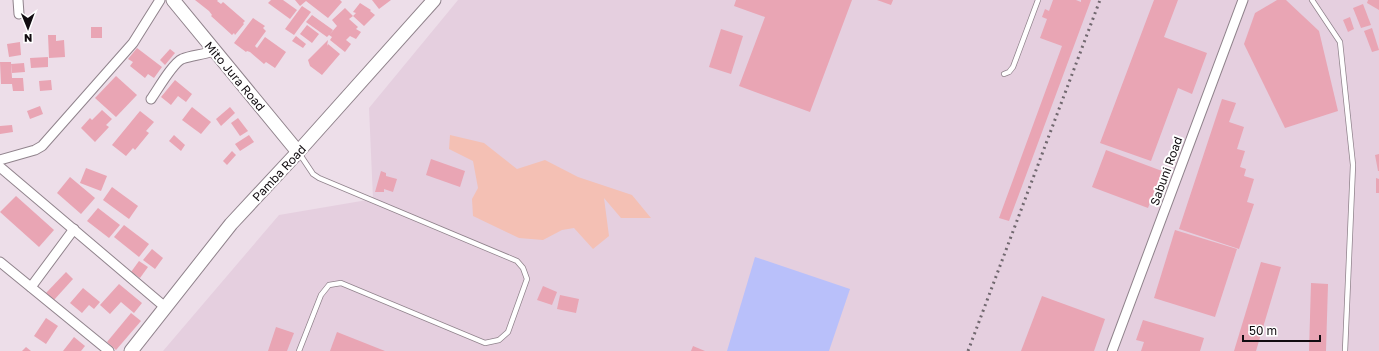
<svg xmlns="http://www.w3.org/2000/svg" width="1379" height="351" font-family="'Golos Text',sans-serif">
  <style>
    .built { fill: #e5cfdf }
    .green { fill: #f4c0b4 }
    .water { fill: #b9c0fa }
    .building { fill: #e9a5b4 }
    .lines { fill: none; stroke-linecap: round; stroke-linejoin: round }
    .lane-casing { stroke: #90838c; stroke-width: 6 }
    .street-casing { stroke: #90838c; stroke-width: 11 }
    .secondary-casing { stroke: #90838c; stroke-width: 15 }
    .lane { stroke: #fff; stroke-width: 4.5 }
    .street { stroke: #fff; stroke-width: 9 }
    .secondary { stroke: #fff; stroke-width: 13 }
    .rail { stroke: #71686f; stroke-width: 3; stroke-dasharray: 2 4; stroke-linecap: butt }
    .labels { text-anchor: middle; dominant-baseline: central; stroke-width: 4; stroke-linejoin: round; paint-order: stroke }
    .street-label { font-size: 12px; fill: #110c10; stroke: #fff }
  </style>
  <rect width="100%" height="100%" fill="#eddee9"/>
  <path class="built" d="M458 0H1379V351H163L279 215 373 199 369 108Z"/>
  <path class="green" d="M450 135 484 143 517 169 545 160 578 177 632 195 651 218H621L604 198 609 236 593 249 574 228 562 230 543 240 519 238 473 216 472 199 478 188 473 161 449 149Z"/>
  <path class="water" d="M755 257 850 289 829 351H727Z"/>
  <g class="building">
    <path d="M195 0H218L217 1 221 4 223 2 245 21 243 23 244 24 235 35 234 33 232 35 211 16 212 15 209 11Z"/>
    <path d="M271 0H283L297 10 290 19 268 3Z"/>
    <path d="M295 0H340L342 2 328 18 306 1 300 6Z"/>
    <path d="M372 0H391L379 9Z"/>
    <path d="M736 0H852L810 112 739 86 765 17 734 6Z"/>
    <path d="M877 0H893L891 5Z"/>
    <path d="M1053 0H1076L1081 2V0H1091L1009 221 999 218 1062 46 1040 38 1047 19 1042 17 1045 9 1049 11Z"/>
    <path d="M1154 0H1178L1164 37 1207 53 1192 94 1178 88 1151 161 1100 143Z"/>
    <path d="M1277 0H1286L1319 31 1338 111 1285 128 1244 44 1255 13Z"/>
    <path d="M1368 0H1379V10L1367 3Z"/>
    <path d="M360 3 371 10 370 11 375 15 364 26 353 16 356 13 353 12Z"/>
    <path d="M1363 4 1371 25 1361 28 1353 8Z"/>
    <path d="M302 6 311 12 294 35 285 29Z"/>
    <path d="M345 8 353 16 349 19 358 27 356 29 361 32 356 39 350 36 346 40 351 44 345 52 330 40 332 37 329 35 327 37 306 22 312 15 333 30 330 34 337 26 332 20Z"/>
    <path d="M1350 17 1354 29 1348 32 1343 20Z"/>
    <path d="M253 18 265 26 263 28 266 31 255 46 257 48 265 37 286 52 275 68 266 62 264 64 250 52 247 51 246 52 234 43Z"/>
    <path d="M307 25 319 34 312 43 300 34Z"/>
    <rect x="91" y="27" width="11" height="11"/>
    <path d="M1372 28 1379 50 1372 52 1364 31Z"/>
    <path d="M721 29 743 36 731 74 709 67Z"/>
    <path d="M48 35H56V41L64 40 65 57 49 58Z"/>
    <path d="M296 36 306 44 303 48 292 41Z"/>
    <path d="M328 40 327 46 328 44 340 54 322 75 310 66 308 60Z"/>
    <path d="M20 42 21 55 9 57 7 44Z"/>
    <path d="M137 48 162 67 154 78 148 74 145 78 130 66 133 62 128 59Z"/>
    <path d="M170 49 175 53 165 65 160 60Z"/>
    <path d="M48 57V67L31 68 30 58Z"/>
    <path d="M0 62H11L12 78H23L24 91H13L12 84H1Z"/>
    <path d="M24 63 25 72 12 73 11 64Z"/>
    <path d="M116 76 137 95 116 117 95 98Z"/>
    <path d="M51 80 52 90 40 91 39 81Z"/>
    <path d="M175 80 192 94 186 102 178 96 171 105 161 97Z"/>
    <path d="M1222 99 1236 103 1229 122 1244 127 1237 149 1245 151 1240 167 1246 169 1244 176 1254 179 1247 202 1254 204 1239 249 1179 229Z"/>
    <path d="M40 106 43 114 30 119 27 111Z"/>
    <path d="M192 107 211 122 201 134 182 120Z"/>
    <path d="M230 107 235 113 221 126 216 119Z"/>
    <path d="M102 110 112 119 106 125 109 127 95 142 81 128 90 118 92 120Z"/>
    <path d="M140 111 154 122 146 131 149 133 135 150 133 148 126 156 112 145Z"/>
    <path d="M238 118 248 131 240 136 231 123Z"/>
    <path d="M12 125 13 132 0 134V126Z"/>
    <path d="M174 135 185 145 181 151 169 141Z"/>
    <path d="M249 135 254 142 240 151 235 144Z"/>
    <path d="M1106 150 1162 171 1148 208 1092 187Z"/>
    <path d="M232 151 236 155 227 165 223 161Z"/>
    <path d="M1379 154V171H1378L1375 155Z"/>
    <path d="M431 159 465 171 460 187 426 175Z"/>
    <path d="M86 168 107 176 101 191 80 183Z"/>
    <path d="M381 171 386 173V176L397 179 393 192 384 189V192H375Z"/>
    <path d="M70 177 95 198 81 214 57 193Z"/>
    <path d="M1376 178 1379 179V193H1376Z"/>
    <path d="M112 187 138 206 129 219 103 200Z"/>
    <path d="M16 196 54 230 39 247 0 212Z"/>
    <path d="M98 208 120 225 109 238 87 221Z"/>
    <path d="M124 225 149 244 139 257 114 237Z"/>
    <path d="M1175 230 1237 249 1215 317 1154 298Z"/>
    <path d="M152 249 163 258 155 269 143 260Z"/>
    <path d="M139 261 148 267 140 278 131 272Z"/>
    <path d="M1261 262 1281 267 1256 351H1234Z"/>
    <path d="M66 272 73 279 54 300 46 293Z"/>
    <path d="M1311 283 1328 284 1326 351H1309Z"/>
    <path d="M119 284 142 303 134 313 121 302 110 314 100 305Z"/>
    <path d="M543 286 557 292 552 305 537 300Z"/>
    <path d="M83 288 100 302 94 309 89 305 82 313 70 303Z"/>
    <path d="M560 295 579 299 576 313 557 309Z"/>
    <path d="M1042 296 1105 319 1094 351H1021Z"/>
    <path d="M131 313 141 321 116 350 107 342Z"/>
    <path d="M46 318 58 326 46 344 34 336Z"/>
    <path d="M1143 320 1204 338 1200 351H1141L1144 342 1136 340Z"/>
    <path d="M276 327 294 333 287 351H268Z"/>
    <path d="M337 332 385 351H330Z"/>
    <path d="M74 337 85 346 81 351H63Z"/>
    <path d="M693 346 705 351H691Z"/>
    <path d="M26 347 31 351H22Z"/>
  </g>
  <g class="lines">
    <g class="lane-casing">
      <g id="lane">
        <path d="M1312 0 1340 42 1353 165 1345 351"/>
        <path d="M1004 74 1009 72 1013 67 1038 0"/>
        <path d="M299 153 313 174 319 178 517 261 523 268 527 279 508 332 499 340 485 343 341 283 329 285 321 295 299 351"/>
      </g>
    </g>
    <g class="street-casing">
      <g id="street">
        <path d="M18 0 19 14"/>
        <path d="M151 99C158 89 173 63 182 59 192 55 203 55 213 51"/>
        <path d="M0 160 35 150 42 146 133 43 160 0"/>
        <path d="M0 167 165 307"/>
        <path d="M0 262 109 351"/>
        <path d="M31 287 74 229"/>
        <path d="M1112 351 1243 0"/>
      </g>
    </g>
    <g class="secondary-casing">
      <g id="secondary">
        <path d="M173 0 298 152"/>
        <path d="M131 351 231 224 298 152 434 0"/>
      </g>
    </g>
    <use href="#lane" class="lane"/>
    <use href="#street" class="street"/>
    <use href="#secondary" class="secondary"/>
    <path class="rail" d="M968 351 1100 0"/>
  </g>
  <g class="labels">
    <g class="street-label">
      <text transform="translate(235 76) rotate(50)">Mito Jura Road</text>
      <text transform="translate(1166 171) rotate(-70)">Sabuni Road</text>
      <text transform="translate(279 173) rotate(-47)">Pamba Road</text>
    </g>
  </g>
  <g transform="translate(28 28) rotate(179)" stroke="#ffffff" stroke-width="3" paint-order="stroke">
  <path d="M0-3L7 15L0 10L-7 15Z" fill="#110c10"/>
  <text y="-6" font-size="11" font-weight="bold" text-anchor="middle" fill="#110c10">N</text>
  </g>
  <path d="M1243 335v6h77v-6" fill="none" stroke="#110c10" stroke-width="2"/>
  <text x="1249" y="335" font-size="12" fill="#110c10" stroke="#ffffff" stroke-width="3" paint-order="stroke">50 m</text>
</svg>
